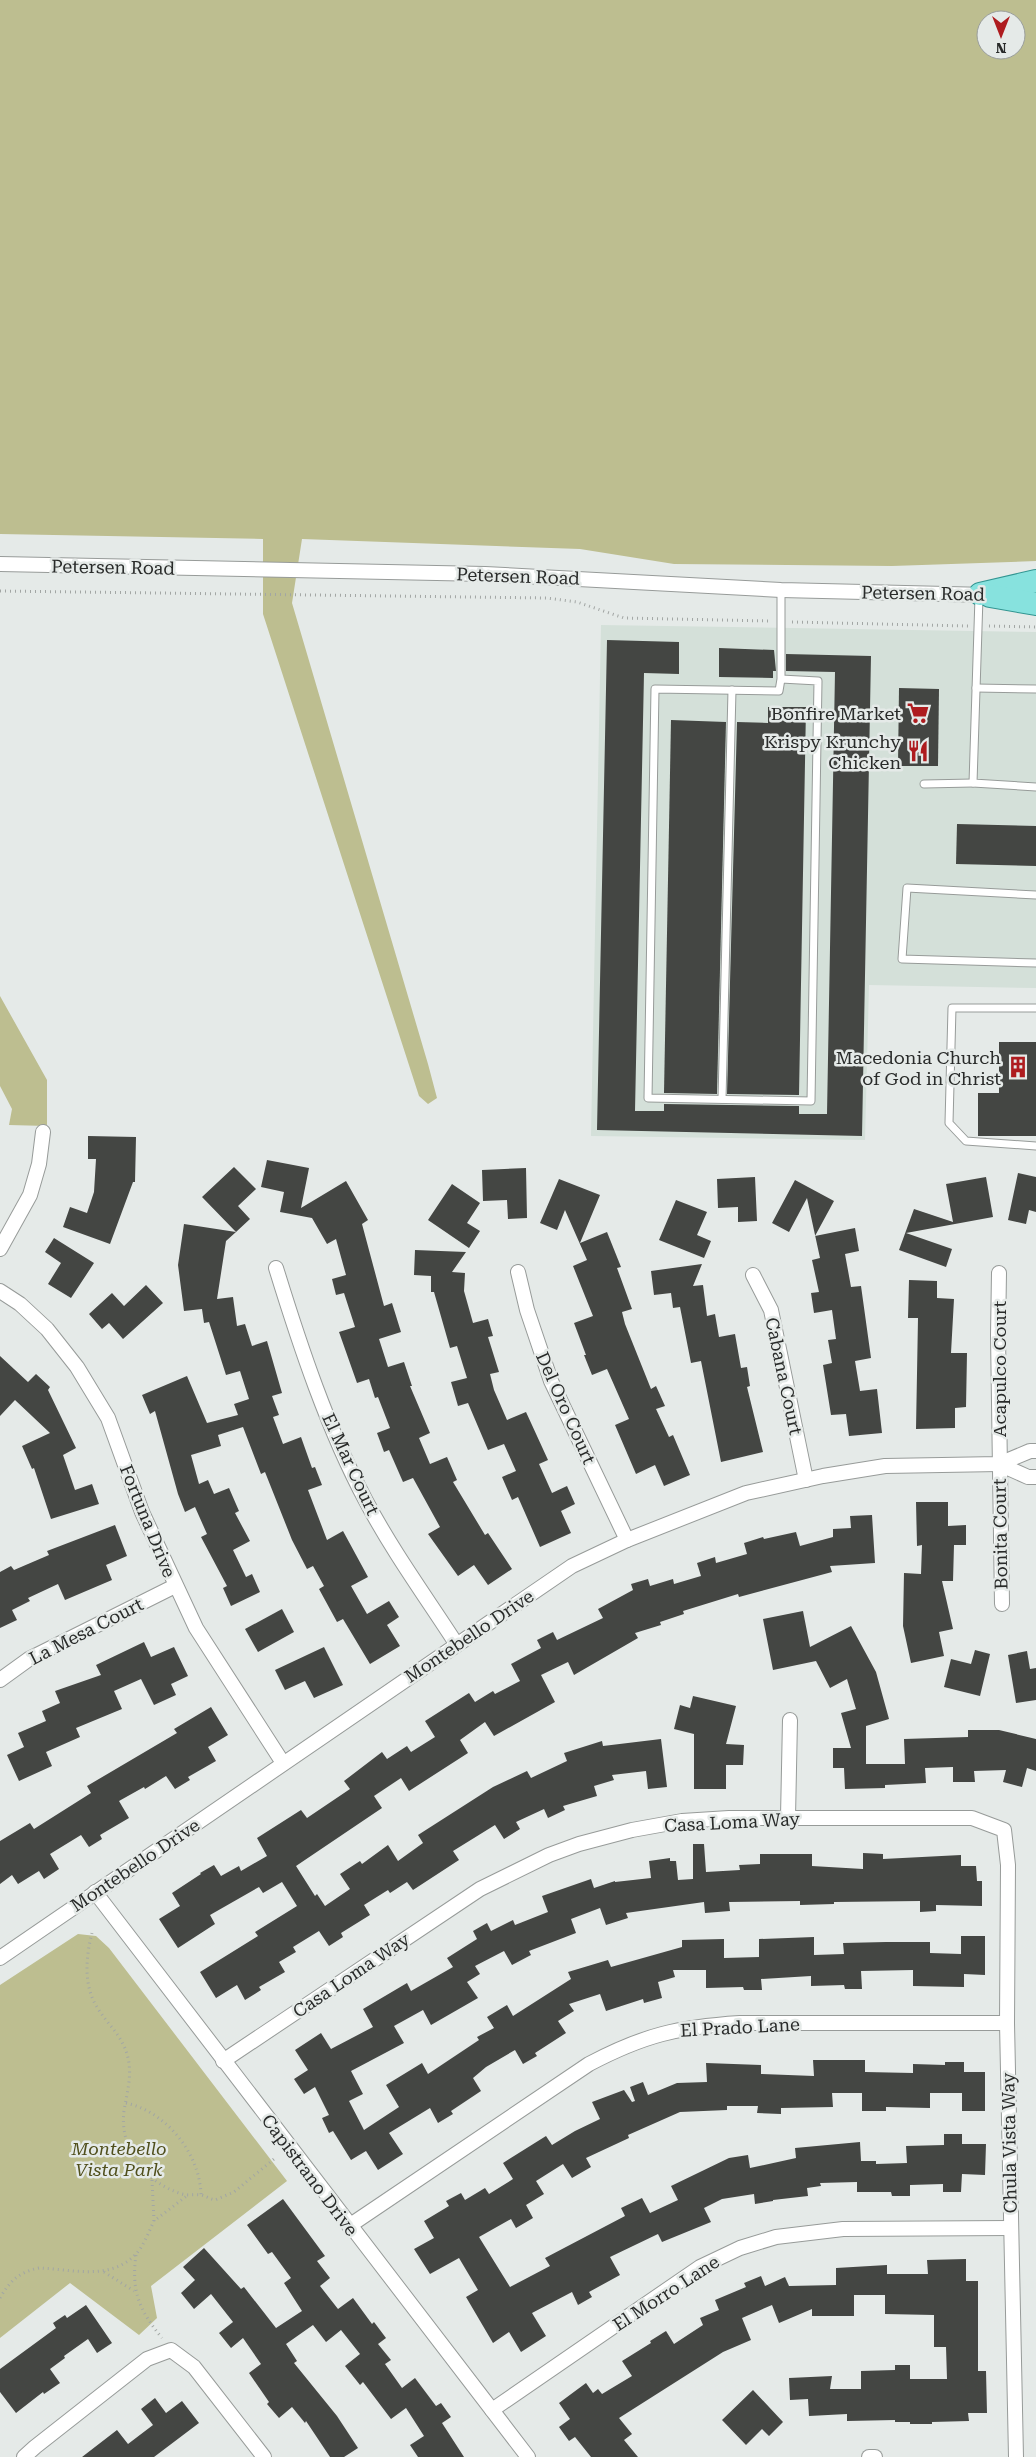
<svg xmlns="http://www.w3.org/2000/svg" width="1036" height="2457" font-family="'Roboto Serif',serif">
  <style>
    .built { fill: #d4e0d9 }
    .green { fill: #bdbe90; fill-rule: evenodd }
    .building { fill: #444643 }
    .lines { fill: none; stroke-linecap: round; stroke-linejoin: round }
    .lane-casing { stroke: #979b99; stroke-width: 9 }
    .street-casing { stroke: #979b99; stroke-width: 16 }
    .primary-casing { stroke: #329591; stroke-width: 24 }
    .path { stroke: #a2a6a4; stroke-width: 3; stroke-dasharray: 1 4; stroke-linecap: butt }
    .lane { stroke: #fff; stroke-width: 7 }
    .street { stroke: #fff; stroke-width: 14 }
    .primary { stroke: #87e2de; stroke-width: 22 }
    .labels { text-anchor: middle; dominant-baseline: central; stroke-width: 5; stroke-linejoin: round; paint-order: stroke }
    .street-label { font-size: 18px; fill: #292b2a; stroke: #e5eae8 }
    .poi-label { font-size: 18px; fill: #292b2a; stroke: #e5eae8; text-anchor: end }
    .park-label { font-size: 18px; font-style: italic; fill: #504f1c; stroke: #e5eae8 }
  </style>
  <rect width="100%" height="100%" fill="#e5eae8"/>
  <path class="built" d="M601 625 1036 632V988L869 985 865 1140 591 1136Z"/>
  <g class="green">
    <path d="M0 0H1036V561L892 566 674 564 580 549 302 539 292 603 428 1064 437 1098 428 1104 419 1096 263 614V539L0 534ZM986 20H1016V50H986Z"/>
    <path d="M0 996 47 1080V1126L9 1125 12 1109 0 1086Z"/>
    <path d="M78 1934 96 1936 109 1948 287 2181 151 2286 157 2318 139 2335 70 2283 0 2338V1985Z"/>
  </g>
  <g class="building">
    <path d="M607 640 679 642V674L644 673 635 1111H664V1104L799 1106V1114H827L835 672 786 671V654L871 656 862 1136 597 1130Z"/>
    <path d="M719 648 774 650 776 671H773V678L719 677Z"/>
    <path d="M899 688 939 689 938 766H898Z"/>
    <path d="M768 707H806L799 1095 727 1094 737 722 768 723Z"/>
    <path d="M671 720 726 722 717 1094 664 1093Z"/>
    <path d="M957 824 1036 826V866L956 864Z"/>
    <path d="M999 1042H1036V1136H978V1093H999Z"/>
    <path d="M88 1136 136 1137 135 1182H133L110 1244 63 1227 70 1207 87 1213 94 1192 96 1159H88Z"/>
    <path d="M267 1160 309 1168 301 1208 346 1181 368 1220 362 1224 384 1306 392 1303 401 1332 379 1339 388 1367 404 1362 412 1386H410L430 1433 419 1438 430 1464 447 1457 457 1480 453 1482 485 1535 488 1533 512 1569 488 1585 474 1565 458 1576 428 1534 440 1527 413 1478 403 1482 389 1450 384 1452 377 1433 390 1428 378 1397 375 1398 369 1379 357 1383 339 1332 355 1327 344 1293 336 1295 332 1279 346 1275 336 1239 327 1244 312 1218 280 1212 284 1192 261 1187Z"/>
    <path d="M234 1167 256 1189 238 1206 250 1219 236 1232 202 1197Z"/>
    <path d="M526 1168 527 1218 508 1219 507 1200 483 1201 482 1170Z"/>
    <path d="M1018 1173 1036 1177V1212L1029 1210 1026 1224 1008 1220Z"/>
    <path d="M755 1177 757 1221 738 1222V1207L718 1208 717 1179Z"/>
    <path d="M986 1177 993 1217 906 1233 952 1249 946 1267 899 1250 914 1209 953 1222 946 1184Z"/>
    <path d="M559 1179 600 1195 580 1243 607 1232 621 1267 617 1268 632 1309 622 1312 625 1324 651 1389 656 1386 665 1406 656 1409 669 1437 673 1435 690 1475 664 1486 655 1465 636 1474 615 1425 629 1419 607 1369 592 1375 584 1355H586L574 1323 593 1316 573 1266 587 1260 565 1210 557 1230 540 1223Z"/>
    <path d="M795 1180 834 1201 815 1236 855 1228 859 1251 845 1254 851 1287 861 1286 871 1358 855 1361 860 1391 877 1389 882 1433 849 1436 846 1414 831 1415 823 1365 832 1363 828 1340 836 1339 832 1310 814 1313 811 1293 819 1292 812 1260 820 1258 807 1198 789 1232 772 1223Z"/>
    <path d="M452 1184 480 1203 467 1223 480 1231 469 1248 428 1220Z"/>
    <path d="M676 1200 707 1212 697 1235 711 1241 704 1258 659 1240Z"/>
    <path d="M184 1224 236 1232 226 1241 217 1299 233 1297 237 1326 245 1324 252 1346 267 1341 282 1393 272 1396 279 1415 273 1417 283 1444 301 1437 312 1468 315 1467 322 1485 308 1490 327 1540 343 1531 368 1577 351 1586 367 1614 389 1601 399 1617 387 1625 400 1646 370 1664 343 1619 337 1622 319 1589 324 1586 313 1566 307 1569 292 1540 265 1472 261 1474 243 1427 218 1435 221 1446 191 1455 199 1484 208 1480 214 1494 229 1488 239 1511 235 1513 250 1541 233 1550 246 1577 252 1574 260 1592 231 1606 223 1588 227 1586 201 1537 207 1534 195 1507 185 1512 178 1494 155 1411 150 1414 142 1395 187 1376 207 1423 238 1415 234 1404 249 1399 240 1371 226 1375 209 1322 204 1323 202 1309 184 1311 178 1265Z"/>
    <path d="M54 1238 94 1263 71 1298 48 1284 61 1263 45 1252Z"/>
    <path d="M415 1250 466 1252 452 1272 465 1273 464 1291 473 1323 488 1319 493 1336 488 1337 499 1372 490 1374 494 1390 507 1420 526 1412 548 1460 539 1464 552 1493 567 1486 575 1504 561 1511 571 1533 540 1547 518 1497 512 1500 502 1477 516 1471 504 1444 488 1450 468 1403 458 1406 451 1382 467 1378 457 1346 450 1348 434 1292H431V1276L414 1275Z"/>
    <path d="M702 1264 693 1286 703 1285 707 1316 715 1314 719 1337 735 1334 741 1368 747 1367 750 1386 747 1387 763 1452 721 1462 701 1361 691 1363 680 1307 673 1308 671 1293 654 1295 651 1271Z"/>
    <path d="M909 1280 937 1281V1298L954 1299 951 1353H967L966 1407 955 1408V1428L916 1429 918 1318H908Z"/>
    <path d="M146 1285 163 1303 123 1339 109 1323 102 1329 89 1314 112 1293 124 1306Z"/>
    <path d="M0 1356 28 1382 36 1374 50 1387 48 1390 76 1448 63 1455 75 1490 92 1484 99 1504 51 1519 34 1468 32 1469 22 1446 50 1433 15 1400 0 1416Z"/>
    <path d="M916 1502H948V1526L966 1525V1545H954L953 1581H942L953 1629 939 1632 944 1656 911 1663 903 1626 904 1573 921 1574 922 1545 917 1546Z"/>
    <path d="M872 1515 875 1563 830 1566 832 1572 739 1597 738 1594 683 1611 684 1614 660 1622 661 1625 635 1633 638 1638 574 1675 568 1662 541 1675 555 1702 494 1736 485 1722 460 1740 468 1753 409 1791 401 1778 374 1796 382 1808 296 1866 315 1896 317 1894 325 1906 350 1889 340 1874 360 1861 362 1864 388 1845 398 1861 423 1843 418 1835 493 1787 527 1771 531 1778 567 1761 564 1753 602 1741 603 1746 661 1739 667 1787 648 1789 646 1771 612 1775 614 1780 594 1786 597 1796 563 1806 565 1810 548 1818 544 1809 516 1822 520 1829 504 1839 495 1825 453 1851 459 1860 413 1890 407 1882 390 1893 388 1890 364 1905 370 1915 341 1933 343 1937 329 1946 319 1931 293 1947 296 1952 279 1962 285 1972 259 1987 261 1990 245 2000 237 1985 216 1998 200 1972 258 1936 255 1932 297 1906 282 1882 263 1893 259 1887 210 1915 215 1924 178 1948 159 1919 180 1906 172 1893 201 1874 200 1873 214 1865 221 1876 239 1866 241 1871 267 1856 257 1838 301 1810 307 1818 350 1789 344 1781 382 1752 387 1759 407 1746 411 1752 435 1737 425 1721 469 1693 475 1702 493 1691 495 1694 520 1681 511 1664 541 1648 537 1640 553 1632 557 1640 603 1618 598 1609 633 1590 631 1584 648 1579 650 1586 673 1579 674 1584 701 1576 697 1563 715 1557 716 1563 747 1554 744 1543 763 1537 764 1539 796 1532 800 1546 833 1537V1529L851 1528 850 1516Z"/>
    <path d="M115 1525 127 1556 106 1565 112 1580 65 1600 58 1584 28 1598 30 1601 12 1610 17 1620 0 1628V1572L11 1566 14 1570 49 1555 47 1551Z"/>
    <path d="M282 1609 294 1632 258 1652 245 1629Z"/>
    <path d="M803 1611 810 1647 851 1626 876 1672 889 1719 866 1726V1764H905L904 1739 968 1737V1730H999L1036 1739V1771L1027 1768 1022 1787 1003 1782 1006 1770 974 1771 975 1782H953V1767L925 1768 926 1783 885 1785V1788L845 1789 844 1768H833V1748H851L841 1713 856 1709 847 1679 830 1688 816 1661 773 1670 763 1619Z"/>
    <path d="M144 1642 151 1657 174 1647 188 1676 171 1684 176 1695 154 1705 141 1679 114 1691 122 1709 76 1728 80 1737 46 1752 52 1766 19 1781 7 1755 24 1747 18 1733 46 1721 42 1711 60 1703 55 1691 101 1675 96 1665Z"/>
    <path d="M324 1647 343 1685 314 1698 305 1681 285 1690 275 1670Z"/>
    <path d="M975 1650 990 1654 980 1696 944 1687 951 1659 971 1664Z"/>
    <path d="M1027 1651 1030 1669 1036 1668V1700L1016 1703 1008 1655Z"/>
    <path d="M693 1696 736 1706 726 1744 744 1745 743 1765H726V1789H694V1734L674 1729 680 1705 690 1708Z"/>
    <path d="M211 1707 228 1735 208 1747 216 1761 188 1777 190 1780 175 1789 166 1776 145 1789 144 1787 119 1801 129 1818 100 1835 102 1839 89 1847 81 1835 50 1854 59 1869 44 1879 39 1871 18 1884 12 1875 0 1884V1841L30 1823 34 1829 91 1793 87 1786 177 1733 174 1729Z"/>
    <path d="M693 1844H704L706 1872 740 1870 739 1865 760 1864V1854H812V1866L863 1869V1853L883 1854V1859L961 1855V1866H976L977 1881H982V1906L936 1905V1911L920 1912V1901L834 1902V1904L800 1905V1901L729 1902 730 1911 705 1913 704 1902 626 1913 628 1918 606 1925 600 1908 571 1919 576 1933 529 1951 531 1955 512 1965 504 1951 475 1966 480 1974 467 1982 478 1998 431 2025 423 2010 394 2026 404 2043 351 2071 363 2094 349 2101 364 2130 399 2107 386 2085 422 2063 428 2074 479 2040 477 2037 494 2028 487 2017 507 2005 513 2016 571 1979 568 1972 608 1960 611 1967 682 1947V1940L724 1939V1958L759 1957V1939L814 1937V1955L844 1954 843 1943 886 1942H930V1953L961 1954V1936H985V1975L964 1974V1987L913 1986V1970L861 1971 862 1989H845L844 1985 811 1986V1976L761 1979 762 1990H744L743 1987 706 1988V1970H673L675 1977 658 1982 662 1998 644 2003 643 1999 606 2011 600 1994 569 2004 574 2011 558 2021 566 2033 535 2053 537 2056 523 2064 515 2050 486 2067 473 2078 481 2091 451 2111 453 2114 438 2123 430 2108 389 2133 403 2154 378 2170 366 2151 351 2160 333 2131 329 2133 322 2118 329 2115 315 2087 304 2094 294 2079 308 2070 295 2050 321 2033 331 2049 373 2027 363 2009 407 1983 411 1991 453 1967 447 1958 477 1939 473 1931 487 1923 491 1931 513 1920 515 1925 548 1912 542 1896 591 1879 594 1888 615 1881V1882L651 1878 649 1861 670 1858V1861H676L678 1880 693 1879Z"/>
    <path d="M813 2060H865V2072L913 2073V2064L945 2065V2062H964V2072H985V2111H962V2093H930V2108L886 2107V2111H862V2093H832L833 2107 781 2108V2114L757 2113 758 2106H727V2110L680 2112 628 2135 629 2138 586 2158 591 2167 572 2178 563 2164 536 2181 544 2194 526 2205 533 2218 516 2228 511 2219 479 2237 510 2287 550 2266 545 2258 625 2216 621 2208 642 2198 650 2213 678 2200 671 2186 729 2158 748 2155 750 2168 796 2158 795 2148 860 2142 861 2161H876V2164L907 2163 906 2146 944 2145V2134H962V2144H986L985 2175 962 2174 961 2192H943V2184L910 2185V2196H892L891 2192H857V2182L820 2183 821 2186 807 2188 808 2196 773 2200V2201L755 2204 754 2194 722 2199 704 2208 711 2222 662 2242 658 2234 610 2257 620 2275 589 2292 592 2297 578 2305 572 2292 532 2313 546 2336 521 2352 509 2332 493 2343 466 2297 478 2290 459 2258 430 2274 414 2249 434 2238 424 2221 449 2206 446 2201 461 2193 465 2200 485 2188 489 2194 513 2179 503 2163 546 2136 552 2145 575 2131 600 2119 592 2102 624 2090 632 2102 635 2101 630 2087 643 2082 648 2095 677 2083 707 2082 706 2063 761 2065V2074L814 2076Z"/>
    <path d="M283 2199 325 2256 317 2261 330 2278 320 2286 338 2309 353 2298 372 2324 374 2322 386 2338 378 2344 391 2360 385 2364 402 2388 415 2378 436 2406 441 2403 451 2417 442 2423 464 2457H418L410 2445 424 2436 406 2408 391 2419 363 2382 360 2385 345 2366 360 2354 341 2330 326 2342 313 2325 286 2344 297 2361 294 2363 337 2416 358 2448 344 2457H330L306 2421 305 2423 292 2407 279 2418 267 2404 269 2402 249 2373 261 2364 243 2338 231 2348 219 2333 233 2322 211 2294 194 2309 181 2293 195 2280 183 2267 204 2248 241 2289 244 2287 276 2328 302 2311 284 2283 291 2278 272 2252 268 2254 247 2225Z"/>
    <path d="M966 2259V2281H978V2371H986L987 2413H968L969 2421 932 2422V2424H910V2422H895V2420L847 2421V2414L809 2416 808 2399 790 2400 789 2378 832 2376 830 2389H861V2371L895 2370V2365H910V2379H947L946 2347H934V2315L885 2314V2295H854V2316H812V2309L779 2323 772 2305 742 2318 751 2340 723 2352 619 2418 632 2434 624 2440 638 2457H591L575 2437 569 2441 559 2427 570 2419 559 2403 586 2383 593 2393 598 2389 602 2394 632 2376 622 2361 651 2343 650 2341 666 2331 674 2344 703 2325 700 2318 719 2310 715 2300 746 2287 744 2283 761 2276 765 2286 785 2277 789 2286 836 2285V2268L887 2265V2274H928L927 2260Z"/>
    <path d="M86 2305 112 2343 97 2353 88 2339 64 2356 65 2358 50 2369 60 2383 44 2394 43 2392 16 2413 0 2392V2369L56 2328 53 2323 65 2315 67 2318Z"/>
    <path d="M753 2390 783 2422 769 2436 762 2429 746 2445 722 2420Z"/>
    <path d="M155 2398 166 2413 182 2401 199 2423 154 2457H82L117 2430 128 2444 153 2425 141 2409Z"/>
  </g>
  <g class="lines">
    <g class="lane-casing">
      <g id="lane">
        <path d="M979 597 973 783 1036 787"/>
        <path d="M781 679 779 691 655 689 648 1098 811 1101 818 681 781 679V590"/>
        <path d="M976 688 1036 689"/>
        <path d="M924 784 973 783"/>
        <path d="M1036 895 907 888 902 959 1036 963"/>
        <path d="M1036 1008H952L949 1123 966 1141 1036 1146"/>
        <path d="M722 1099 732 690"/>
      </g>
    </g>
    <g class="street-casing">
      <g id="street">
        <path d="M0 564 485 574 781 590 988 595"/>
        <path d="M0 1249 30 1195 39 1164 43 1132"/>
        <path d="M276 1268C300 1346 328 1430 366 1501 393 1552 426 1597 457 1645"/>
        <path d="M518 1272 527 1310 551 1381 627 1540"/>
        <path d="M999 1273 998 1335 1002 1604"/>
        <path d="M753 1275 771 1310 806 1480"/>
        <path d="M0 1291 20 1304 47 1329 77 1367 108 1418 142 1512 196 1628 283 1763"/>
        <path d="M999 1464 1028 1477H1036"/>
        <path d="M0 1680 29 1659 175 1586"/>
        <path d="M788 1817 790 1720"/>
        <path d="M95 1892 528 2457"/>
        <path d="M0 1958 572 1566 627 1540 746 1493 823 1476 885 1466 999 1464 1030 1451H1036"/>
        <path d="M223 2061 480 1889 549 1855 579 1844 632 1830 682 1821 729 1818H972L1004 1830 1008 1865 1007 2023 1016 2457"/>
        <path d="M349 2226 589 2064C644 2035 678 2027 740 2023H1007"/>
        <path d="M492 2410 700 2267 740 2248 776 2237 843 2229 1010 2228"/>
        <path d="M24 2457 35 2447 147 2359 171 2350 194 2367 264 2457"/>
        <path d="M869 2457H875"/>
      </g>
    </g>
    <g class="primary-casing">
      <g id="primary">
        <path d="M980 594 1036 581"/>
        <path d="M990 596 1036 604"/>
      </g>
    </g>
    <g class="path">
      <path d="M0 591 547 598 577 602 624 618 770 621"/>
      <path d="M792 622 968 626"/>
      <path d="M989 626 1036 627"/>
      <path d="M92 1933C86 1956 83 1985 97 2007 107 2024 121 2034 127 2054 133 2074 127 2092 124 2111 119 2149 146 2183 182 2194 189 2196 195 2194 201 2195 206 2196 210 2199 215 2200L234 2192 274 2159"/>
      <path d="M126 2103C167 2112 200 2154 201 2195"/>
      <path d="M152 2180 154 2221 188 2195"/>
      <path d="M136 2255C131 2291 139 2310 162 2338"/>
      <path d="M104 2272 134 2291"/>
      <path d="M0 2298C10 2281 19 2272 39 2268 71 2269 109 2281 135 2255 144 2246 149 2231 154 2221"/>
    </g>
    <use href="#lane" class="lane"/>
    <use href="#street" class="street"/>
    <use href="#primary" class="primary"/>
  </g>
  <defs>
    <g id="supermarket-bare" transform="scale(1.725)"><path d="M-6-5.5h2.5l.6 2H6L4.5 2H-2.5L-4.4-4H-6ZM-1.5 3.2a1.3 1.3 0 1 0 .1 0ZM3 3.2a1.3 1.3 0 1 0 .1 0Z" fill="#ae1c1f" stroke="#e5eae8" stroke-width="2.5" paint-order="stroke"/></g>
    <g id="restaurant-bare" transform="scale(1.725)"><path d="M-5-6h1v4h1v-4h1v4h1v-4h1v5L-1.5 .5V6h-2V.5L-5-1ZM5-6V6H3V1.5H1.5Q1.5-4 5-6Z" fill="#ae1c1f" stroke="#e5eae8" stroke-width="2.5" paint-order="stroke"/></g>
    <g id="building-bare" transform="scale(1.725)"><path d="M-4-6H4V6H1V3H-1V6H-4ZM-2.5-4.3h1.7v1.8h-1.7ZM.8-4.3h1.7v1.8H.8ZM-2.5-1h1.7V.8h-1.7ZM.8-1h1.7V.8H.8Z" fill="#ae1c1f" stroke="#e5eae8" stroke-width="2.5" paint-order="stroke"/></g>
  </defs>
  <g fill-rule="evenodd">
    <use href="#supermarket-bare" x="918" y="713"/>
    <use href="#restaurant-bare" x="918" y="751"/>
    <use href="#building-bare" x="1018" y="1067"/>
  </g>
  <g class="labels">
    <g class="street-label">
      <text transform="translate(113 567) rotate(1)">Petersen Road</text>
      <text transform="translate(518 576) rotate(2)">Petersen Road</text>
      <text transform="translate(923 593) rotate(1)">Petersen Road</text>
      <text transform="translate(999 1369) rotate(-90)">Acapulco Court</text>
      <text transform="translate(784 1376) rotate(78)">Cabana Court</text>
      <text transform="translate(566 1408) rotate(66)">Del Oro Court</text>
      <text transform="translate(351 1464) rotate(65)">El Mar Court</text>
      <text transform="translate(148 1521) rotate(68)">Fortuna Drive</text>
      <text transform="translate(1000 1534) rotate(-91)">Bonita Court</text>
      <text transform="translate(86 1631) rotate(-27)">La Mesa Court</text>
      <text transform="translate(469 1636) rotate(-34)">Montebello Drive</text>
      <text transform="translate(732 1822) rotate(-3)">Casa Loma Way</text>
      <text transform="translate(135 1865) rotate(-34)">Montebello Drive</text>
      <text transform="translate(351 1975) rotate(-34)">Casa Loma Way</text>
      <text transform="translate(740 2027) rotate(-3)">El Prado Lane</text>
      <text transform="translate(1009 2143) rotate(-91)">Chula Vista Way</text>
      <text transform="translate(310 2175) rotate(53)">Capistrano Drive</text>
      <text transform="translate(666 2293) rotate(-33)">El Morro Lane</text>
    </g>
    <g class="poi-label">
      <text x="901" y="713">Bonfire Market</text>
      <text x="901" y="741">Krispy Krunchy<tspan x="901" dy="21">Chicken</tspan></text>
      <text x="1001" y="1057">Macedonia Church<tspan x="1001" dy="21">of God in Christ</tspan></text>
    </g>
    <g class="park-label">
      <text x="119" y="2148">Montebello<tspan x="119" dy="21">Vista Park</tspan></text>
    </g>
  </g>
  <g transform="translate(1001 35) rotate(180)"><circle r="24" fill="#e5eae8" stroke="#9a9e9c"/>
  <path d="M0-4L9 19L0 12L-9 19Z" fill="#ae1c1f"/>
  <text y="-8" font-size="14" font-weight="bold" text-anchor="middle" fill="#292b2a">N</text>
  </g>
</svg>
